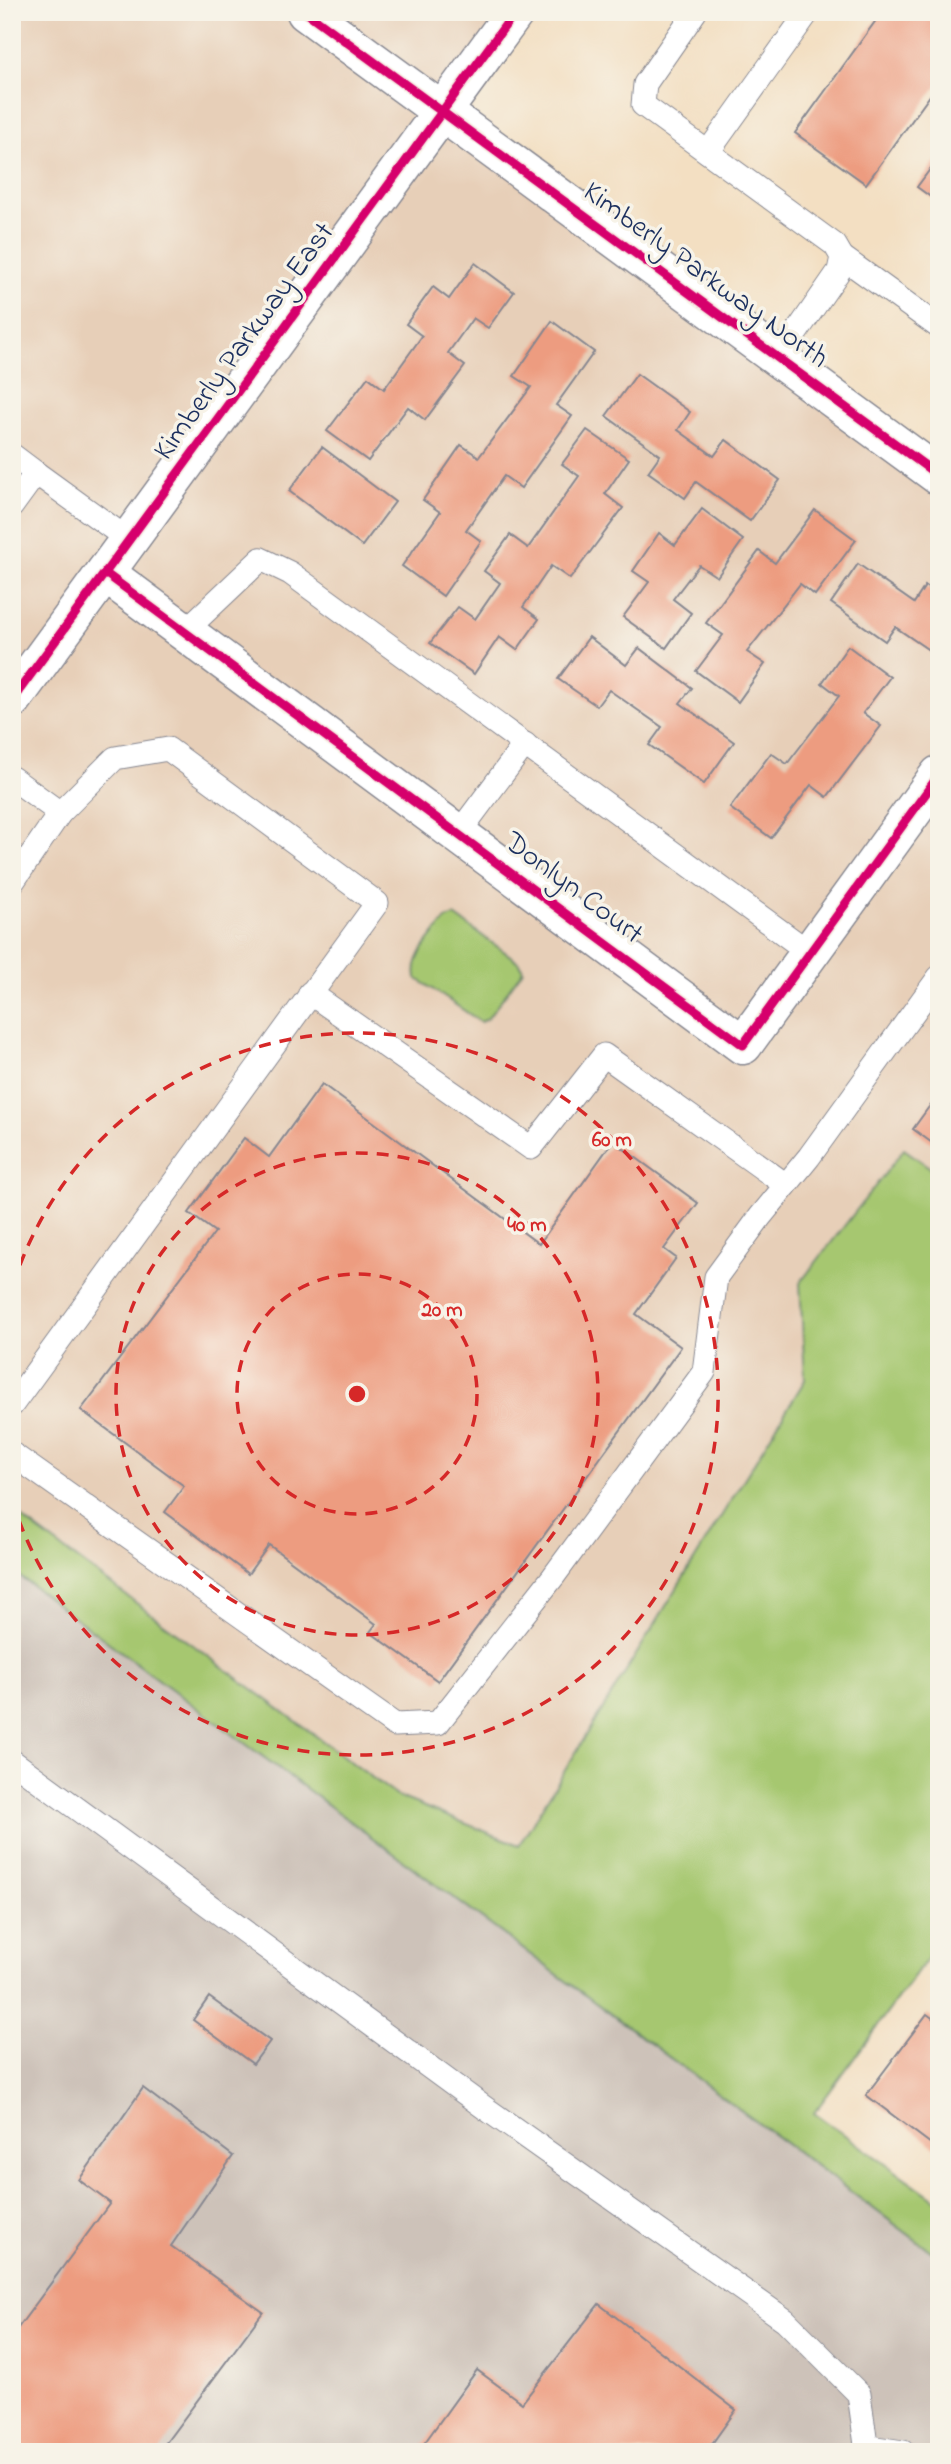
<svg xmlns="http://www.w3.org/2000/svg" width="951" height="2464" font-family="'Indie Flower',sans-serif">
  <style>
    .built { fill: #e7cfb8 }
    .industrial { fill: #cdc2b9 }
    .green { fill: #a6c770; stroke: #607b67; stroke-width: 2 }
    .building { fill: #ed9c80 }
    .lines { fill: none; stroke-linecap: round; stroke-linejoin: round }
    .lane-casing { stroke: #878790; stroke-width: 25 }
    .street-casing { stroke: #878790; stroke-width: 41 }
    .secondary-casing { stroke: #878790; stroke-width: 41 }
    .lane { stroke: #fff; stroke-width: 23 }
    .street { stroke: #fff; stroke-width: 38 }
    .secondary { stroke: #fff; stroke-width: 38 }
    .cycleway-casing { stroke: #f7f3e8; stroke-width: 13 }
    .cycleway { stroke: #d6006c; stroke-width: 9 }
    .ring { fill: none; stroke: #d62828; stroke-width: 3.5; stroke-dasharray: 12 9 }
    .labels { text-anchor: middle; dominant-baseline: central; stroke-width: 7; stroke-linejoin: round; paint-order: stroke }
    .street-label { font-size: 30px; fill: #1b2f5e; stroke: #f7f3e8 }
    .centre { fill: #d62828; stroke: #f7f3e8; stroke-width: 3.5 }
    .ring-label { font-size: 21px; text-anchor: middle; font-weight: bold; fill: #d62828; stroke: #f7f3e8; stroke-width: 7; stroke-linejoin: round; paint-order: stroke }
  </style>
  <rect width="100%" height="100%" fill="#f7f3e8"/>
  <filter id="ink" filterUnits="userSpaceOnUse"><feTurbulence type="fractalNoise" baseFrequency=".0143" numOctaves="2"/><feDisplacementMap in="SourceGraphic" scale="14" xChannelSelector="R" yChannelSelector="G"/><feConvolveMatrix kernelMatrix="1 2 1 2 8 2 1 2 1" color-interpolation-filters="sRGB"/></filter>
  <filter id="wash" filterUnits="userSpaceOnUse"><feTurbulence type="fractalNoise" baseFrequency=".00686" numOctaves="4" result="noise"/><feDisplacementMap in="SourceGraphic" scale="28" xChannelSelector="R" yChannelSelector="G"/><feGaussianBlur stdDeviation="1.57" result="paint"/><feColorMatrix in="noise" values="0 0 0 0 0 0 0 0 0 0 0 0 0 0 0 0 0 1.4 0 .05"/><feComposite in="paint" operator="in"/></filter>
  <g filter="url(#wash)">
    <rect width="100%" height="100%" fill="#f3dfc2"/>
    <path class="built" d="M12 12H514L439 115 939 477V1174L904 1149 800 1283 805 1380 519 1845 397 1796 12 1511Z"/>
    <path class="industrial" d="M12 1571 939 2257V2452H12Z"/>
    <g class="green">
      <path d="M455 916 520 963 523 970 488 1018 481 1022 416 978C411 956 434 936 446 919Z"/>
      <path d="M904 1149 939 1174V1942L814 2113 939 2202V2257L12 1571V1511L397 1796 519 1845 805 1380 800 1283Z"/>
    </g>
    <g id="blocks">
      <g class="building">
        <path d="M882 12H939V83L866 184 795 133Z"/>
        <path d="M939 157V203L917 187Z"/>
        <path d="M475 263 514 292 488 328 473 318 448 353 465 366 425 420 408 407 368 461 327 431 368 377 384 389 422 336 406 324 433 287 449 299Z"/>
        <path d="M552 321 594 352 556 405 572 416 521 488 504 476 466 530 481 541 443 596 402 566 440 512 423 500 461 445 479 457 531 387 514 376Z"/>
        <path d="M637 374 690 412 678 430 714 456 726 440 780 480 750 521 696 482 685 498 648 472 660 455 606 416Z"/>
        <path d="M587 430 629 459 605 494 623 508 570 579 551 566 523 607 539 619 517 650 499 637 474 674 430 643 458 607 475 619 500 583 484 571 510 535 528 548 579 476 562 464Z"/>
        <path d="M322 447 395 502 362 546 289 491Z"/>
        <path d="M702 509 743 540 717 577 699 565 673 599 691 613 666 648 623 617 649 582 633 571 659 533 675 545Z"/>
        <path d="M815 510 856 540 815 595 800 584 747 652 765 664 738 702 696 671 723 635 706 623 759 551 775 563Z"/>
        <path d="M858 564 914 603 925 586 939 595V657L895 627 885 641 831 603Z"/>
        <path d="M589 637 626 665 639 648 692 688 680 703 734 742 704 784 649 745 662 727 609 690 597 706 558 679Z"/>
        <path d="M848 646 890 677 863 713 881 726 827 797 811 785 771 838 730 808 771 753 787 764 839 696 822 683Z"/>
        <path d="M322 1084 539 1244 613 1141 698 1203 664 1249 676 1258 636 1314 681 1347 438 1681 370 1632 376 1624 269 1545 248 1574 165 1512 184 1486 81 1410 215 1232 189 1213 244 1138 269 1157Z"/>
        <path d="M939 1093V1148L913 1129Z"/>
        <path d="M209 1997 270 2041 253 2064 193 2020Z"/>
        <path d="M927 2014 939 2023V2150L866 2095Z"/>
        <path d="M143 2088 233 2156 171 2246 263 2312 159 2452H12V2336L110 2203 79 2180Z"/>
        <path d="M599 2304 736 2410 706 2452H418L477 2370 522 2403Z"/>
      </g>
    </g>
  </g>
  <g filter="url(#ink)">
    <use href="#blocks" fill-opacity="0" stroke="#878790" stroke-width="2"/>
    <g class="lines">
      <g class="lane-casing">
        <g id="lane">
          <path d="M695 12 645 84 643 105 835 245 842 257 839 271 778 359"/>
          <path d="M708 152 808 12"/>
          <path d="M842 257 939 327"/>
          <path d="M12 455 36 473"/>
          <path d="M12 506 36 473 130 541"/>
          <path d="M184 632 261 559 290 573 810 953"/>
          <path d="M12 778 60 813"/>
          <path d="M458 834 525 744"/>
          <path d="M12 883 60 813 115 758 168 749 377 903 12 1405"/>
          <path d="M310 993 531 1148 604 1055 786 1185"/>
          <path d="M12 1454 395 1725 438 1723 553 1577 704 1372 716 1277 760 1217 809 1157 939 977"/>
          <path d="M12 1761 485 2108 785 2320 859 2394 867 2452"/>
          <path d="M869 2447 903 2452"/>
        </g>
      </g>
      <g class="street-casing">
        <g id="street">
          <path d="M105 573 743 1045 939 775"/>
          <path d="M12 700 515 12"/>
        </g>
      </g>
      <g class="secondary-casing">
        <path id="secondary" d="M306 12 939 476"/>
      </g>
      <use href="#lane" class="lane"/>
      <use href="#street" class="street"/>
      <use href="#secondary" class="secondary"/>
      <g class="cycleway-casing">
        <g id="cycleway">
          <path d="M306 12 939 476"/>
          <path d="M105 573 743 1045 939 775"/>
          <path d="M12 700 515 12"/>
        </g>
      </g>
      <use href="#cycleway" class="cycleway"/>
    </g>
  </g>
  <g class="ring">
    <circle cx="357" cy="1394" r="120"/>
    <circle cx="357" cy="1394" r="241"/>
    <path d="M13 1285A361 361 0 1 1 13 1503"/>
  </g>
  <g class="labels">
    <g class="street-label">
      <text transform="translate(705 276) rotate(36)">Kimberly Parkway North</text>
      <text transform="translate(245 342) rotate(-54)">Kimberly Parkway East</text>
      <text transform="translate(573 889) rotate(37)">Donlyn Court</text>
    </g>
  </g>
  <circle cx="357" cy="1394" r="10" class="centre"/>
  <g class="ring-label">
    <text x="612" y="1146">60 m</text>
    <text x="527" y="1231">40 m</text>
    <text x="442" y="1316">20 m</text>
  </g>
  <rect width="951" height="2464" fill="none" stroke="#f7f3e8" stroke-width="42"/>
</svg>
